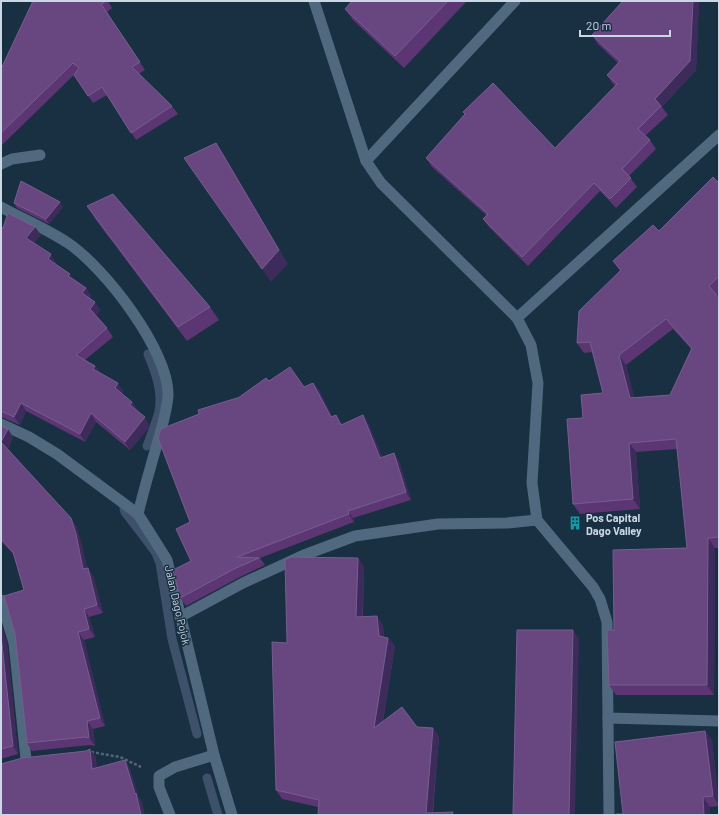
<svg xmlns="http://www.w3.org/2000/svg" width="720" height="816" font-family="Barlow,sans-serif">
  <style>
    .lines { fill: none; stroke-linecap: round; stroke-linejoin: round }
    .stream { stroke: #3e516b; stroke-width: 9 }
    .path { stroke: #536677; stroke-width: 2.5; stroke-dasharray: 3 2; stroke-linecap: butt }
    .service { stroke: #51697f; stroke-width: 11 }
    .minor { stroke: #51697f; stroke-width: 11 }
    .wall { fill: #5c3573; fill-rule: evenodd }
    .shaded-wall { fill: #3c2b5b }
    .building { fill: #684780; stroke: #775d8f; fill-rule: evenodd }
    .labels { text-anchor: middle; dominant-baseline: central; stroke-width: 3; stroke-linejoin: round; paint-order: stroke }
    .poi-label { font-size: 11px; font-weight: bold; fill: #cad7e4; stroke: #192f42; text-anchor: start }
    .street-label { font-size: 11px; fill: #cad7e4; stroke: #192f42 }
  </style>
  <rect width="100%" height="100%" fill="#192f42"/>
  <g class="lines">
    <g class="stream">
      <path d="M147 446C151 435 156 423 159 411 163 391 155 371 148 354"/>
      <path d="M124 509 125 512 148 542 156 553 160 563 172 639 197 734"/>
      <path d="M207 778 218 815"/>
    </g>
    <path class="path" d="M91 752 120 757 141 767"/>
    <path class="service" d="M1 164 12 159 40 155"/>
    <g class="minor">
      <path d="M314 1 366 161 381 183 517 318 531 345 538 383 532 483 537 520 593 587 600 599 607 622 609 815"/>
      <path d="M366 161 515 1"/>
      <path d="M1 207C23 219 47 229 68 243 104 267 170 352 168 396 167 411 162 426 158 441 151 465 144 489 138 514"/>
      <path d="M517 318 719 135"/>
      <path d="M1 424 29 437 57 454 138 514 167 560 214 755 232 815"/>
      <path d="M1 600 14 643 26 759"/>
      <path d="M180 617 243 583 304 555 355 536 438 524 507 523 537 520"/>
      <path d="M608 718 719 721"/>
      <path d="M170 815 159 787V776L175 767 214 755"/>
    </g>
  </g>
  <g class="wall">
    <path d="M33 1H108L112 8 107 12 145 70 139 74 172 106 178 114 136 140 107 95 93 103 74 75 77 72 1 146V69Z"/>
    <path d="M352 1H467L404 68 353 20 345 9Z"/>
    <path d="M623 1H699L696 70 662 107 668 115 645 136 650 140 656 149 629 176 637 187 616 208 600 191 528 266 489 227 483 219 486 215 432 167 426 158 465 114 463 112 555 148 615 86 613 84 607 75 618 63 598 44 592 35Z"/>
    <path d="M719 183V293L717 295 719 298V548H715L714 695H616L609 685 614 630 687 548 677 449 636 452 640 509 580 514 573 504 583 418 603 393 592 352 584 353 577 343 620 271 613 261 659 231ZM673 329 691 349 670 395 634 398 626 365Z"/>
    <path d="M14 203 63 207 49 224 17 208Z"/>
    <path d="M87 206 210 307 219 320 187 341 96 220Z"/>
    <path d="M1 226 3 228 41 235 34 243 56 263 55 264 74 279 86 288 91 296 89 299 100 310 96 316 107 328 113 337 85 360 95 366 99 372 123 391 122 394 132 402 137 410V411L150 426 130 450 96 422 85 442 26 411 20 425 1 417Z"/>
    <path d="M269 381 319 390 332 417 342 424 368 423 382 457 399 461 411 500 353 518 354 522 260 558 265 565 240 577 186 606 180 598 191 561 190 522 238 398Z"/>
    <path d="M1 426 13 437 8 449 76 526 81 542 87 568 93 576 103 613 89 617 95 637 84 640 105 726 93 729 95 746 90 745 32 751 27 743 24 590 14 555 1 541Z"/>
    <path d="M358 558 364 567 363 617 383 625 384 637 388 638 395 646 383 721 417 727 433 728 439 737 433 813 455 815 318 807 282 799 276 790 287 643Z"/>
    <path d="M1 624 7 644 18 754 1 759Z"/>
    <path d="M705 731 712 740 719 805V806L710 807V815H616L623 814Z"/>
  </g>
  <g class="shaded-wall">
    <path d="M693 1H699L696 70 662 107 655 99Z"/>
    <path d="M216 143 225 156 288 264 271 282 262 269Z"/>
    <path d="M60 202 63 207 49 224 46 219Z"/>
    <path d="M35 227 41 235 31 246 26 238Z"/>
    <path d="M51 254 56 263 53 267 48 259Z"/>
    <path d="M70 274 75 282 68 276Z"/>
    <path d="M86 288 91 296 87 301 82 293Z"/>
    <path d="M95 302 100 310 96 317 90 309Z"/>
    <path d="M619 355 626 365 637 408 630 398Z"/>
    <path d="M95 366 100 374 93 369Z"/>
    <path d="M118 383 123 391 121 396 115 388Z"/>
    <path d="M313 383 319 390 337 425 331 417Z"/>
    <path d="M132 402 137 410 135 413 130 405Z"/>
    <path d="M21 403 26 411 20 425 14 417Z"/>
    <path d="M91 413 96 422 85 442 80 434Z"/>
    <path d="M363 415 368 423 386 465 380 458Z"/>
    <path d="M145 417 150 426 130 450 125 442Z"/>
    <path d="M8 429 13 437 7 450 1 442Z"/>
    <path d="M629 443 636 452 640 509 633 499Z"/>
    <path d="M394 453 399 461 411 500 406 492Z"/>
    <path d="M348 511 353 518 354 522 349 514Z"/>
    <path d="M71 518 76 526 81 542 89 577 83 569Z"/>
    <path d="M708 538 715 548 714 695 707 685Z"/>
    <path d="M358 558 364 567 362 626 356 617Z"/>
    <path d="M88 568 93 576 103 613 97 605Z"/>
    <path d="M84 609 89 617 95 637 89 629Z"/>
    <path d="M377 616 383 625 385 645 379 636Z"/>
    <path d="M1 624 7 644 18 754 13 746 1 635Z"/>
    <path d="M573 630 579 639 575 815H569Z"/>
    <path d="M78 632 84 640 105 726 100 718Z"/>
    <path d="M388 638 395 646 380 737 374 728Z"/>
    <path d="M87 721 93 729 95 746 89 738Z"/>
    <path d="M433 728 439 737 432 815 426 813Z"/>
    <path d="M705 731 712 740 719 805 713 796Z"/>
    <path d="M90 749 96 757 98 778 92 769Z"/>
    <path d="M125 760 130 768 139 798 142 801 145 815H141Z"/>
    <path d="M703 797 710 807V815H704Z"/>
  </g>
  <g class="building">
    <path d="M33 1H106L101 4 140 62 132 67 172 106 131 133 102 87 88 96 74 75 79 68 73 63 1 133V69Z"/>
    <path d="M352 1H448L395 56 345 9Z"/>
    <path d="M623 1H693L690 61 655 99 661 106 638 129 650 140 622 169 631 178 610 199 594 183 522 257 483 219 488 214 426 158 465 114 463 112 493 83 555 148 617 84 607 75 620 61 592 35Z"/>
    <path d="M216 143 279 250 262 269 184 158Z"/>
    <path d="M713 177 719 183V276L709 286 719 298V537L708 538 707 685H609L607 630H614L613 550 687 548 676 439 629 443 633 499 573 504 567 419 583 418 581 395 603 393 590 342 577 343 579 311 621 270 613 261 653 225 659 231ZM666 319 692 348 670 395 630 398 619 355Z"/>
    <path d="M21 181 60 202 46 219 14 203Z"/>
    <path d="M113 194 210 307 178 327 87 206Z"/>
    <path d="M8 213 35 227 26 238 51 254 48 259 70 274 68 276 86 288 82 293 95 302 90 309 107 328 76 355 95 366 93 369 118 383 115 388 132 402 130 405 145 417 125 442 91 413 80 434 21 403 14 417 1 411V226L3 228Z"/>
    <path d="M290 367 304 387 313 383 331 417 336 415 341 425 363 415 380 458 394 453 406 492 348 511 349 514 237 557 259 558 234 569 180 598 173 570 191 561 176 529 190 522 158 438 161 429 199 414 198 410 237 398H238L266 378 269 381Z"/>
    <path d="M1 426 8 429 1 442 71 518 76 534 83 569 88 568 97 605 84 609 89 629 78 632 100 718 87 721 89 738 85 737 27 743 15 634 4 596 24 590 13 552 1 539Z"/>
    <path d="M291 557 358 558 356 617 377 616 379 636 388 638 374 728 402 707 417 727 433 728 426 813 453 812 452 815H318L319 800 276 790 272 642 287 643 285 560Z"/>
    <path d="M517 630H573L569 815H513Z"/>
    <path d="M1 635 13 746 1 749Z"/>
    <path d="M705 731 713 796 703 797 704 815H616V814H623L615 742Z"/>
    <path d="M90 749 92 769 125 760 135 794 136 793 141 815H1V764L22 758 86 751Z"/>
  </g>
  <defs>
    <g id="building-bare" transform="scale(1.08)"><path d="M-4-6H4V6H1V3H-1V6H-4ZM-2.5-4.3h1.7v1.8h-1.7ZM.8-4.3h1.7v1.8H.8ZM-2.5-1h1.7V.8h-1.7ZM.8-1h1.7V.8H.8Z" fill="#0f9aa8" stroke="#192f42" stroke-width="2.5" paint-order="stroke"/></g>
  </defs>
  <g fill-rule="evenodd">
    <use href="#building-bare" x="575" y="523"/>
  </g>
  <g class="labels">
    <g class="poi-label">
      <text x="586" y="517">Pos Capital<tspan x="586" dy="13">Dago Valley</tspan></text>
    </g>
    <g class="street-label">
      <text transform="translate(178 605) rotate(77)">Jalan Dago Pojok</text>
    </g>
  </g>
  <rect width="720" height="816" fill="none" stroke="#cad7e4" stroke-width="4"/>
  <path d="M580 30v6h90v-6" fill="none" stroke="#cad7e4" stroke-width="2"/>
  <text x="586" y="30" font-size="12" fill="#cad7e4" stroke="#192f42" stroke-width="3" paint-order="stroke">20 m</text>
</svg>
